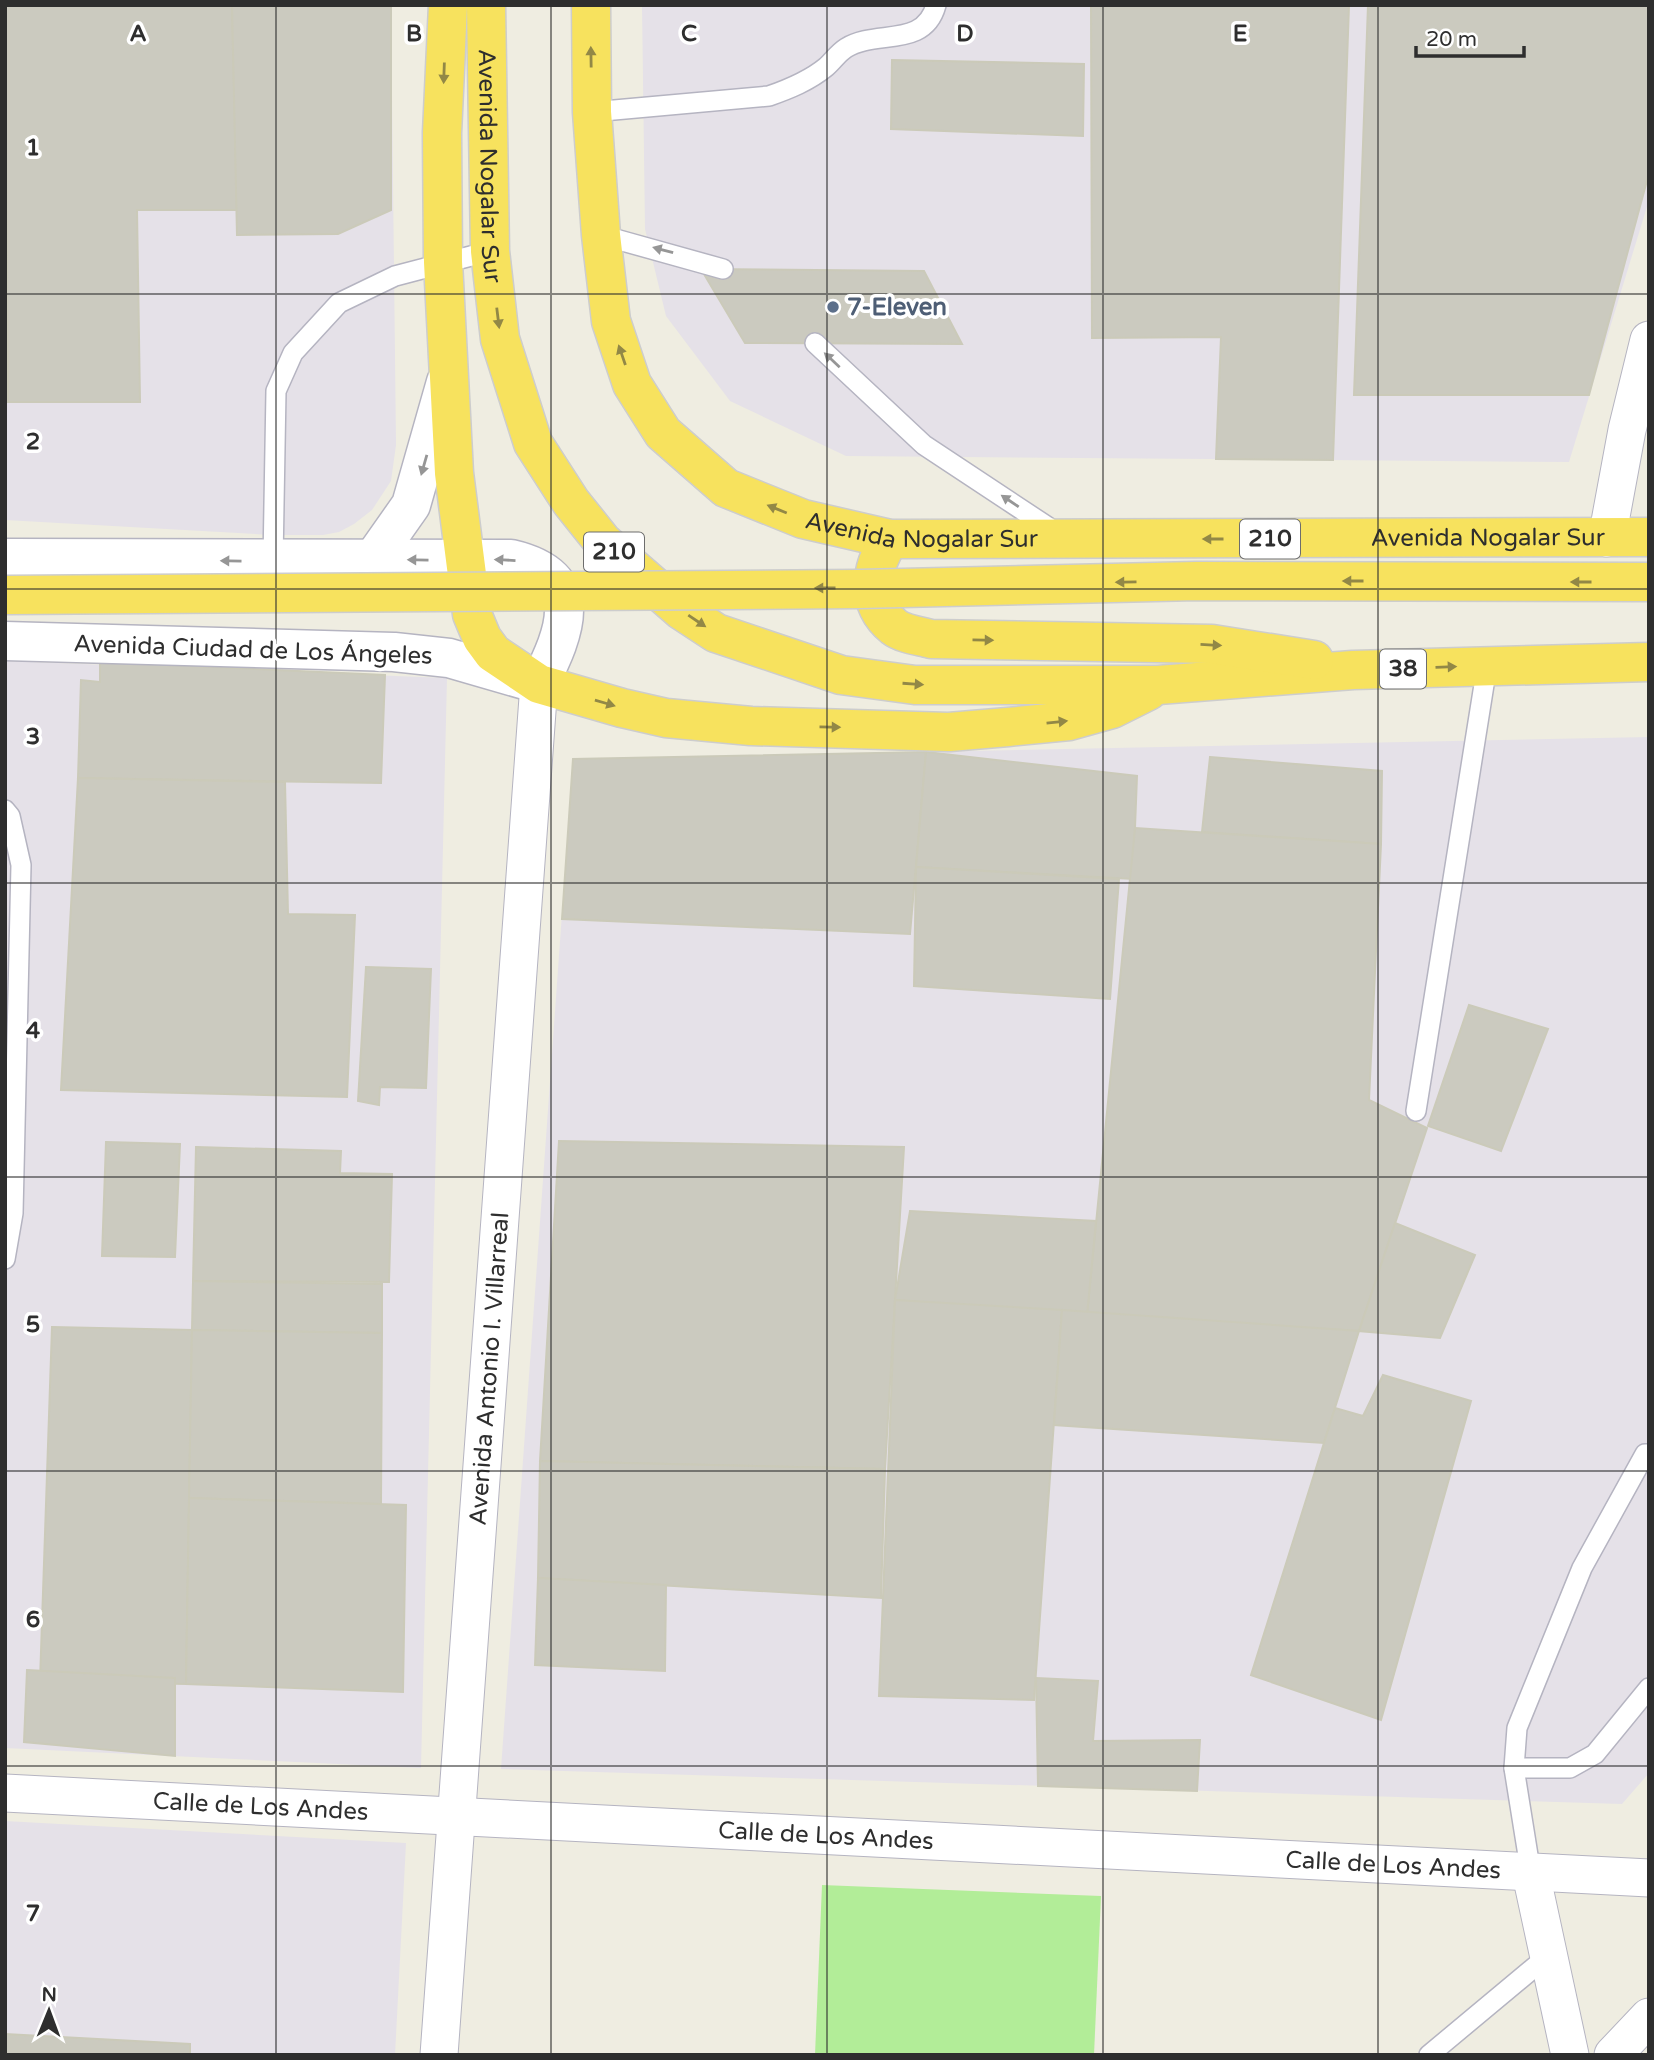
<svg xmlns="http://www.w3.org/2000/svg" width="1654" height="2060" font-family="'Varela Round',sans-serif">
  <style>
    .industrial { fill: #e5e1e8 }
    .pitch { fill: #b2ed98 }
    .building { fill: #cbcabf; stroke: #cbcab9; stroke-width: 2 }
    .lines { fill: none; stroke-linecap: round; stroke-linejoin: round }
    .service-casing { stroke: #b5b4c1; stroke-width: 22 }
    .minor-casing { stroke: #b5b4c1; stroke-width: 39 }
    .secondary-casing { stroke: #b5b4c1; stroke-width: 41 }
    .trunk-casing { stroke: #cdcdcd; stroke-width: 41 }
    .service { stroke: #fff; stroke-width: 19 }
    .minor { stroke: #fff; stroke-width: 37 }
    .secondary { stroke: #fff; stroke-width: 38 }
    .trunk { stroke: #f7e25e; stroke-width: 38 }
    .trunk-bridge-casing { stroke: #cdcdcd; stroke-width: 41; stroke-linecap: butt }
    .trunk-bridge { stroke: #f7e25e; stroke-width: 38 }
    .oneway { fill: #928846 }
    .oneway2 { fill: #969696 }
    .grid { fill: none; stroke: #2e2e2e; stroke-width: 2; stroke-opacity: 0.55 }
    .service-dot { fill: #5c6f8a; stroke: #fff; stroke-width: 2.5 }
    .labels { text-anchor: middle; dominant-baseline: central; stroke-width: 7; stroke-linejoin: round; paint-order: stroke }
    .shield { fill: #fff; stroke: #6d6d6d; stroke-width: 2 }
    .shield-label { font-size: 23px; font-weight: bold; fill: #2e2e2e }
    .street-label { font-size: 24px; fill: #2e2e2e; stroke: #fff }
    .service-label { font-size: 24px; font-weight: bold; fill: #4e5e75; stroke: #fff; text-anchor: start }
    .grid-label { font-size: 23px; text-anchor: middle; font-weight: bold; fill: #2e2e2e; stroke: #fff; stroke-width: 7; stroke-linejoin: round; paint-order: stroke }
  </style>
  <rect width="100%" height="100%" fill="#efede1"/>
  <g class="industrial">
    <path d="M5 5H391L396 445 391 481 372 510 354 524 339 532 323 535H273L5 520Z"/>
    <path d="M642 5H1649V200L1569 462 846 456 730 401 666 316 645 229Z"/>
    <path d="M5 661 447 678 421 1768 5 1748Z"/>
    <path d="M1649 737V1773L1622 1804 501 1769 573 759Z"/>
    <path d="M5 1821 406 1843 395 2055H5Z"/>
  </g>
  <path class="pitch" d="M822 1885 1101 1896 1094 2055H815Z"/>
  <g class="building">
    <path d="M5 5H232L237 210H137L140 402H8Z"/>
    <path d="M232 5H391V210L338 234 237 235Z"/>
    <path d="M1091 5H1349L1333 460 1216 459 1221 337 1092 338Z"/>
    <path d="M1368 5H1649V173L1589 395H1354Z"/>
    <path d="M892 60 1084 64 1083 136 891 129Z"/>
    <path d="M701 269 924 271 962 344 745 343Z"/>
    <path d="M100 662 385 675 381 783 78 778 81 680 100 682Z"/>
    <path d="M926 752 910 934 562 919 573 759Z"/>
    <path d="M926 752 1137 776 1133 879 916 867Z"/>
    <path d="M1210 757 1382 771 1381 844 1202 832Z"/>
    <path d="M78 778 285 782 288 914 355 915 347 1097 61 1090Z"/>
    <path d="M1135 828 1381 844 1369 1100 1427 1128 1359 1331 1087 1315Z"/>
    <path d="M916 867 1119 879 1110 999 914 986Z"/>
    <path d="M366 967 431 969 426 1088 380 1087 379 1105 358 1101Z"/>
    <path d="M1469 1005 1548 1029 1501 1151 1428 1126Z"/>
    <path d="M559 1141 904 1147 885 1469 540 1461Z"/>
    <path d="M106 1142 180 1144 175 1257 102 1256Z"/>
    <path d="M196 1147 341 1151 340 1173 392 1174 389 1282 193 1281Z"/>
    <path d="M910 1211 1096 1221 1087 1315 895 1300Z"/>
    <path d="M1395 1223 1475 1255 1440 1338 1359 1331Z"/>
    <path d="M193 1281 382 1284V1333L192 1330Z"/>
    <path d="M895 1300 1062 1310 1034 1700 879 1696Z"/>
    <path d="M1062 1310 1359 1331 1324 1443 1054 1425Z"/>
    <path d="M52 1327 192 1330 186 1684 40 1681Z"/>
    <path d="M192 1330 382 1333 381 1504 189 1498Z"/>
    <path d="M1383 1375 1471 1401 1381 1720 1251 1675 1335 1408 1363 1416Z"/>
    <path d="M540 1461 885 1469 881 1598 538 1578Z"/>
    <path d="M189 1498 406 1505 403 1692 186 1684Z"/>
    <path d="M538 1578 666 1585 665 1671 535 1665Z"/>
    <path d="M27 1670 175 1678V1756L24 1742Z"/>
    <path d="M1036 1678 1098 1681 1093 1741 1200 1740 1197 1791 1038 1786Z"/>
    <path d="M5 2034 190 2044V2055H5Z"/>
  </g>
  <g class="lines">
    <g class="service-casing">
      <g id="service">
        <path d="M592 112 769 96C789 89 809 81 826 67 833 61 838 53 846 48 876 29 924 49 936 5"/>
        <path d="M601 235 723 269"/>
        <path d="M815 343 924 445 1057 533"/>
        <path d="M273 561 276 391 293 353 339 303 395 276 490 251"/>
        <path d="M5 810 10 816 21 865 13 1213 5 1259"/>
        <path d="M1416 1111 1487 666"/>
        <path d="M1514 1768H1570L1595 1754 1649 1688"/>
        <path d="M1531 1874 1514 1768 1517 1728 1582 1568 1645 1454H1649"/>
        <path d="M1429 2055 1549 1955"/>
      </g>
    </g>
    <g class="minor-casing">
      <g id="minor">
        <path d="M1607 538 1627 430 1649 340"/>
        <path id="s1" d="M5 1793 1649 1878"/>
        <path d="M1531 1874 1570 2055"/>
        <path id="s2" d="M439 2055 539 684"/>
        <path d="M1613 2055 1649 2017"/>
      </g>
    </g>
    <g class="secondary-casing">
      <g id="secondary">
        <path d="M5 558 511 559C588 577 566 631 539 684L449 658 394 652 5 641"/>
        <path d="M373 559 411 505 446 382"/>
      </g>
    </g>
    <g class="trunk-casing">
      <g id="trunk">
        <path d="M448 5 442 133 443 262 454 473 472 614 482 638 493 653 539 684 622 708 666 718 751 726 949 732 1008 727 1069 721 1112 709 1148 691"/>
        <path id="s3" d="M486 5 490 251 500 339 533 443 571 502 603 542 681 610 716 633 841 675 915 685H1158L1353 670 1649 662"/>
        <path id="s4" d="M591 5 592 112 601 235 611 321 632 384 663 433 726 488 803 519 890 539 1649 537"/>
        <path d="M890 539C870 568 865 603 894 627 903 634 920 636 931 639L1212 644 1314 660"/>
      </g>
    </g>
    <use href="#service" class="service"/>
    <use href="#minor" class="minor"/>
    <use href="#secondary" class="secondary"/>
    <use href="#trunk" class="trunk"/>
    <g class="trunk-bridge-casing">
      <path id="trunk-bridge" d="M5 595 860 589 1197 581 1649 582"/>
    </g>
    <use href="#trunk-bridge" class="trunk-bridge"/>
  </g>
  <defs><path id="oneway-solid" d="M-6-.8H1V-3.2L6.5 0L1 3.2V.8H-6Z" transform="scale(1.75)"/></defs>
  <g class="oneway">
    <use href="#oneway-solid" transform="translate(591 57) rotate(-91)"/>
    <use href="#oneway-solid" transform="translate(444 73) rotate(92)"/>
    <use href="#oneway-solid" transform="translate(498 318) rotate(83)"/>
    <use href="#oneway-solid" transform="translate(622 355) rotate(-109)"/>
    <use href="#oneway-solid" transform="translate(777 509) rotate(-158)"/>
    <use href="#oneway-solid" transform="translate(1213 539) rotate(180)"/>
    <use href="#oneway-solid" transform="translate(1353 581) rotate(-180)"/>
    <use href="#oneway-solid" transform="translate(1126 582) rotate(179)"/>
    <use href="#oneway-solid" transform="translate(1581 582) rotate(-180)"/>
    <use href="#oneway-solid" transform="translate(825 588) rotate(-180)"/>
    <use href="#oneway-solid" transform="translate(697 621) rotate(34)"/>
    <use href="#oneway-solid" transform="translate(983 640) rotate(1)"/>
    <use href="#oneway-solid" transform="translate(1211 645) rotate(3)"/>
    <use href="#oneway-solid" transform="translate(1446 667) rotate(-2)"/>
    <use href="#oneway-solid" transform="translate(913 684) rotate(4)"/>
    <use href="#oneway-solid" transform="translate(605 703) rotate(16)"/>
    <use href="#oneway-solid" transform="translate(1057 722) rotate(-6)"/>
    <use href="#oneway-solid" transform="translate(830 727) rotate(1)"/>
  </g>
  <g class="oneway2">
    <use href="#oneway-solid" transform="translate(663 250) rotate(-165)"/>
    <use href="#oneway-solid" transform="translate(832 360) rotate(-137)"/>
    <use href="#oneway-solid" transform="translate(424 465) rotate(106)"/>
    <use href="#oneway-solid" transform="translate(1010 501) rotate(-146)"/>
    <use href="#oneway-solid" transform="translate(418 560) rotate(-179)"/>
    <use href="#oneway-solid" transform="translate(505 560) rotate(-177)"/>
    <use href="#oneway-solid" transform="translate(231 561) rotate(-179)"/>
  </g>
  <path class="grid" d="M276 5V2055M551 5V2055M827 5V2055M1103 5V2055M1378 5V2055M5 294H1649M5 589H1649M5 883H1649M5 1177H1649M5 1471H1649M5 1766H1649"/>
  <circle class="service-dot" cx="833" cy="307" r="7"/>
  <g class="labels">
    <g class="shield">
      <rect x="1240" y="519.5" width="60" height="39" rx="5"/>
      <rect x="584" y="532.5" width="60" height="39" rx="5"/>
      <rect x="1380" y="649.5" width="46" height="39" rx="5"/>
    </g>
    <g class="shield-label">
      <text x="1270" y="539">210</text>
      <text x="614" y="552">210</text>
      <text x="1403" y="669">38</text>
    </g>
    <g class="street-label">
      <text stroke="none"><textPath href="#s3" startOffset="161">Avenida Nogalar Sur</textPath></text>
      <text stroke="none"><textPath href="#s4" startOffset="728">Avenida Nogalar Sur</textPath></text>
      <text stroke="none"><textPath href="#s4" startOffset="1295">Avenida Nogalar Sur</textPath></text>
      <text transform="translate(253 650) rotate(2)">Avenida Ciudad de Los Ángeles</text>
      <text stroke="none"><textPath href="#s2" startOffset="688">Avenida Antonio I. Villarreal</textPath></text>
      <text stroke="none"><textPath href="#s1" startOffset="256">Calle de Los Andes</textPath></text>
      <text stroke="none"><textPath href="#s1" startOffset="822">Calle de Los Andes</textPath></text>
      <text stroke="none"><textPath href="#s1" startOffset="1390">Calle de Los Andes</textPath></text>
    </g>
    <g class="service-label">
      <text x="847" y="307">7-Eleven</text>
    </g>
  </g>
  <g class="grid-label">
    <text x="138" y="41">A</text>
    <text x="414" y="41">B</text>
    <text x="689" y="41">C</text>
    <text x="965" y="41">D</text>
    <text x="1240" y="41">E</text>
    <text x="33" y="155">1</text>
    <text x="33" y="449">2</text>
    <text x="33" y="744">3</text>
    <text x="33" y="1038">4</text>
    <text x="33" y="1332">5</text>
    <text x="33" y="1627">6</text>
    <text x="33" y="1921">7</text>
  </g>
  <rect width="1654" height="2060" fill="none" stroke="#2e2e2e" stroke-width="14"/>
  <g transform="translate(49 2011) rotate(1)" stroke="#ffffff" stroke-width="5" paint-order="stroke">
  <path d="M0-5L12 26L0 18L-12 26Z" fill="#2e2e2e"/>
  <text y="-10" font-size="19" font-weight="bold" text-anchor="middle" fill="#2e2e2e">N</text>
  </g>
  <path d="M1416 46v10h108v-10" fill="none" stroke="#2e2e2e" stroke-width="3.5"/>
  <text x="1426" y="46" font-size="21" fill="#2e2e2e" stroke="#ffffff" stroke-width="5" paint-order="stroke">20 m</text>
</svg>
